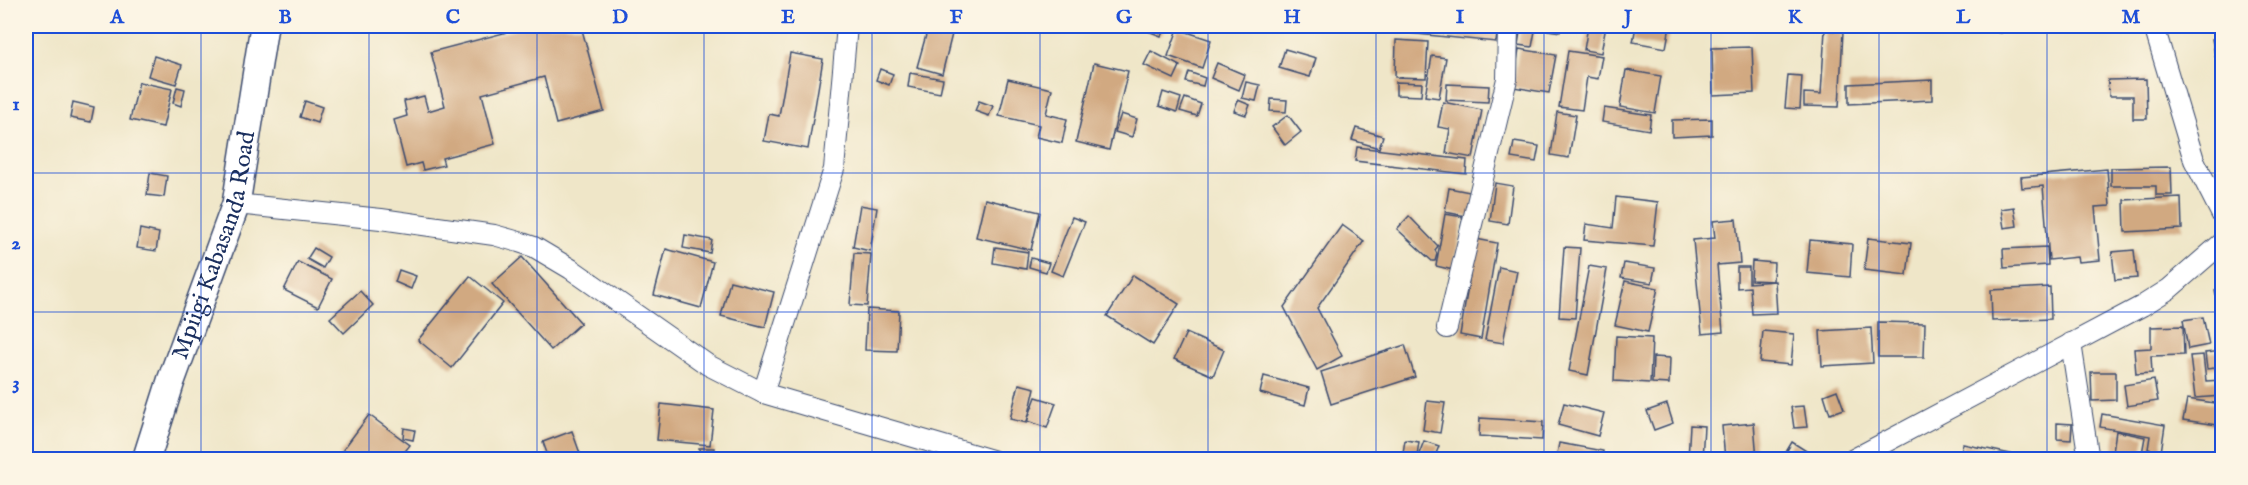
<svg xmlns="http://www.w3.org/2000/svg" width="2248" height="485" font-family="'IM FELL English',serif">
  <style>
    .building { fill: #d1a981 }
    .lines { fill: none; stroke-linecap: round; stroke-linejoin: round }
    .street-casing { stroke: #3b4a6e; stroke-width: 22 }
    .secondary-casing { stroke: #3b4a6e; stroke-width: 30 }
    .street { stroke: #fff; stroke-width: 20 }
    .secondary { stroke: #fff; stroke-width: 27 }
    .grid { fill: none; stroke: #1d4ed8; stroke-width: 1.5; stroke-opacity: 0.55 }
    .labels { text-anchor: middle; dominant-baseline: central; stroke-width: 4.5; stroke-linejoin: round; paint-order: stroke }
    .street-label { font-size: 24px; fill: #1b2f5e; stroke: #fcf5e5 }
    .neatline { fill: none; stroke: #1d4ed8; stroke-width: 2 }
    .grid-label { font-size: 20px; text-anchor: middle; font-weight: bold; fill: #1d4ed8 }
  </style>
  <rect width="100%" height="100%" fill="#fcf5e5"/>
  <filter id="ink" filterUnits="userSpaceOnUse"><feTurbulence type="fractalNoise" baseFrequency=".0167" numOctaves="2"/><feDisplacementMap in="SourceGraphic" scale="12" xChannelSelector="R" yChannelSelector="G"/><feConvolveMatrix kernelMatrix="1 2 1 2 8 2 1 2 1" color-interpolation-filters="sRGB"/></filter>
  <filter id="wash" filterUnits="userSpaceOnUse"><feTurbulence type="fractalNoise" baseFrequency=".008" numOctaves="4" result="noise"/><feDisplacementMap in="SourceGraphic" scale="24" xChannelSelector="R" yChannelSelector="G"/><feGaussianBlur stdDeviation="1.35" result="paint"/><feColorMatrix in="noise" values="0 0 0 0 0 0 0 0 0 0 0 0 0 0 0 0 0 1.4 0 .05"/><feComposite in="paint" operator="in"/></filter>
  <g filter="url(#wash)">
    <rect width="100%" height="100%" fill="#efe6c8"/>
    <g id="blocks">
      <g class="building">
        <path d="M530 26H581L604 111 556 124 544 77 482 94 495 144 442 158 444 165 423 170 421 163 406 167 394 120 407 116 404 101 424 96 428 111 445 106 431 52Z"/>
        <path d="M1135 26H1166L1161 36Z"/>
        <path d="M1368 26H1498L1496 42 1368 29Z"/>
        <path d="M1521 26H1536L1532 47 1518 45Z"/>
        <path d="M1542 26H1561L1560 32 1542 29Z"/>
        <path d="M1588 26H1606L1601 53 1584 50Z"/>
        <path d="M1636 26H1670L1666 48 1633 42Z"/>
        <path d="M1964 26H2002L2001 33Z"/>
        <path d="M928 28 952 34 942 74 917 67Z"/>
        <path d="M1178 29 1211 40 1202 68 1168 56Z"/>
        <path d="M1825 30 1843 31 1839 107 1804 106V93L1821 94Z"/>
        <path d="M2222 38V55L2215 56 2212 39Z"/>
        <path d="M1396 40 1428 42 1426 78 1395 77Z"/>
        <path d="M1752 47 1754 93 1713 95 1712 48Z"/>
        <path d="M1285 49 1316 58 1310 77 1279 68Z"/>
        <path d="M1519 49 1556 55 1549 93 1513 87Z"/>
        <path d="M1151 51 1180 66 1174 79 1144 65Z"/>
        <path d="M1568 51 1602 56 1598 79 1587 77 1582 110 1559 107Z"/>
        <path d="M790 53 823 59 808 149 764 141 769 114 779 116Z"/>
        <path d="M154 56 182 65 176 84 148 76Z"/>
        <path d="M1432 56 1446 58 1439 98 1425 96Z"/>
        <path d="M1094 63 1128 71 1109 150 1076 142Z"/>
        <path d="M1217 63 1245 75 1239 90 1211 78Z"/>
        <path d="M880 69 893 74 889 85 876 80Z"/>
        <path d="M1626 70 1661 76 1655 113 1620 107Z"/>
        <path d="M1189 72 1205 78 1203 86 1186 82Z"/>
        <path d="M910 73 943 79 940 93 908 87Z"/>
        <path d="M1788 75 1802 76 1800 109 1785 108Z"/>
        <path d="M1008 79 1052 89 1046 114 1067 119 1062 143 1036 137 1039 125 999 116Z"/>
        <path d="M2146 79 2147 119H2133V96H2109L2108 80Z"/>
        <path d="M1932 80V100L1849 104V84Z"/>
        <path d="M139 82 172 89 163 127 130 120Z"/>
        <path d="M1246 82 1260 85 1256 101 1242 98Z"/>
        <path d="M1396 82 1422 83 1421 96 1396 95Z"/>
        <path d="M1447 84 1489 86 1488 102 1446 100Z"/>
        <path d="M177 87 185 89 181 106 173 103Z"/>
        <path d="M1163 92 1181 98 1177 112 1159 106Z"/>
        <path d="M1185 98 1201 104 1197 116 1180 111Z"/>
        <path d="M1271 99 1287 100 1286 112 1270 111Z"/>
        <path d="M1238 100 1250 105 1246 115 1234 111Z"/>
        <path d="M305 101 322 107 317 123 300 117Z"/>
        <path d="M979 101 993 106 989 116 975 111Z"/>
        <path d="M73 102 94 107 91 122 70 118Z"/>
        <path d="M1443 102 1482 110 1473 158 1446 153 1450 129 1438 127Z"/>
        <path d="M1604 108 1651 115 1649 130 1602 122Z"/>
        <path d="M1557 112 1576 115 1569 158 1551 155Z"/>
        <path d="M1121 114 1137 119 1132 137 1115 132Z"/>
        <path d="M1288 115 1301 132 1285 145 1272 127Z"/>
        <path d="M1712 119V135L1672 137V120Z"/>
        <path d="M1356 128 1383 136 1379 148 1352 140Z"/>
        <path d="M1514 142 1539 146 1536 162 1511 158Z"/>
        <path d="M1357 147 1467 160 1466 174 1355 161Z"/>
        <path d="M2171 167 2172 195H2156V186H2111V168Z"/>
        <path d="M2107 169 2110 206 2095 207 2100 260 2078 262 2077 257 2049 260 2043 186 2022 188 2021 177Z"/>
        <path d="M150 173 167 176 164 197 147 195Z"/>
        <path d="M1495 183 1513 186 1508 224 1490 221Z"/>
        <path d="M1449 188 1475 193 1471 217 1445 212Z"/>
        <path d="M1616 197 1658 202 1653 246 1584 240 1586 224 1613 228Z"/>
        <path d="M2181 197 2182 229 2125 232 2124 200Z"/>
        <path d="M985 199 1040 212 1031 250 976 237Z"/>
        <path d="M860 205 877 208 870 251 853 247Z"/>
        <path d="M2014 207 2017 226 2004 228 2001 209Z"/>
        <path d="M1445 214 1463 217 1453 270 1436 266Z"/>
        <path d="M1409 216 1438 246 1435 250 1437 254 1435 261H1432L1397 229Z"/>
        <path d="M1072 217 1085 222 1063 276 1051 271Z"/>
        <path d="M1736 219 1740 263 1717 265 1723 332 1702 334 1693 240 1715 238 1713 221Z"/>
        <path d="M1342 225 1364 241 1317 308 1342 356 1317 370 1284 307Z"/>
        <path d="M140 229 159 233 156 251 137 248Z"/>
        <path d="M685 235 712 240 710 253 683 248Z"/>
        <path d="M1868 238 1911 243 1907 275 1864 270Z"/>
        <path d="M1476 239 1497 243 1481 339 1460 335Z"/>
        <path d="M1810 240 1852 244 1850 277 1807 273Z"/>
        <path d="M995 247 1028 252 1026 269 993 263Z"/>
        <path d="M1564 247 1580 248 1575 318 1559 317Z"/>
        <path d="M2047 247 2048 265 2004 268 2003 249Z"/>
        <path d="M314 248 329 257 323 268 307 259Z"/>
        <path d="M666 249 713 262 701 308 654 295Z"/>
        <path d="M2134 250 2137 278 2115 280 2112 252Z"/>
        <path d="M854 253 871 254 867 306 850 305Z"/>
        <path d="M522 257 581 323 551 350 492 284Z"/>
        <path d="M1031 258 1049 263 1046 272 1029 267Z"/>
        <path d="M1752 261 1774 263 1773 281 1751 280Z"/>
        <path d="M298 262 332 279 318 307 284 290Z"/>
        <path d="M1624 263 1655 268 1652 283 1621 278Z"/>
        <path d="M1589 266 1607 269 1588 375 1569 371Z"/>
        <path d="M1499 267 1517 271 1503 343 1485 340Z"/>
        <path d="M1737 267H1749V283L1775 281 1777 313 1752 314 1750 287 1737 288Z"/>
        <path d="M399 270 416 276 411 289 395 282Z"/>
        <path d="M1133 275 1179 304 1153 345 1107 316Z"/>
        <path d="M470 276 503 303 452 368 418 340Z"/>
        <path d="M730 281 774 292 765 327 721 316Z"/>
        <path d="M1625 281 1658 288 1648 332 1615 325Z"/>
        <path d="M2050 287 2051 319 1992 321 1991 290Z"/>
        <path d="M2222 288V328H2221L2215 290Z"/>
        <path d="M360 291 373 305 344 333 330 318Z"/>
        <path d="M867 309 899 311 897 351 865 350Z"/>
        <path d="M2203 317 2209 345 2188 349 2183 320Z"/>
        <path d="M1878 322 1925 323 1924 357H1878Z"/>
        <path d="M2183 326 2184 355 2151 356 2152 373 2136 374 2134 349 2151 348V327Z"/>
        <path d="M1871 328 1873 363 1822 366 1820 331Z"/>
        <path d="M1763 331 1794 334 1791 365 1760 362Z"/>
        <path d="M1186 333 1224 350 1213 376 1174 359Z"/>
        <path d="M1616 336 1652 338 1650 383 1614 381Z"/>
        <path d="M1405 345 1415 377 1331 404 1321 372Z"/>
        <path d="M2222 351V367L2207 369 2205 353Z"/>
        <path d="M2203 355 2206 381 2222 380V396L2195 398 2190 356Z"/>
        <path d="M1653 357 1670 358 1669 384 1652 383Z"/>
        <path d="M2091 372H2116V400L2092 401Z"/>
        <path d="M1264 376 1309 388 1305 405 1260 393Z"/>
        <path d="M2154 380 2158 401 2127 406 2124 385Z"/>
        <path d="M1019 384 1035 388 1027 423 1010 419Z"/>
        <path d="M1837 390 1844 409 1830 414 1824 395Z"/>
        <path d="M1036 397 1056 403 1047 428 1027 421Z"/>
        <path d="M2187 399 2221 404 2217 425 2183 420Z"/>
        <path d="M1427 401 1445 403 1440 433 1423 430Z"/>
        <path d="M1564 403 1604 413 1598 436 1558 425Z"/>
        <path d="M661 404 714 410 710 445 657 440Z"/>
        <path d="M1667 404 1673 423 1654 430 1647 411Z"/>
        <path d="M1804 406 1807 427 1794 428 1791 407Z"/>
        <path d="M2102 414 2165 425 2161 452 2148 449 2150 436 2100 427Z"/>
        <path d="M369 415 410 445 399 459H345L339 455Z"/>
        <path d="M1480 418 1543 422 1542 440 1479 436Z"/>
        <path d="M1754 423 1757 459H1725L1722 426Z"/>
        <path d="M2057 423 2072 424 2071 440 2057 439Z"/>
        <path d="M1690 425 1704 426 1702 459H1688Z"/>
        <path d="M404 428 415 430 413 440 403 438Z"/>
        <path d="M572 431 582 459H549L543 442Z"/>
        <path d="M2116 431 2145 437 2141 459 2112 458Z"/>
        <path d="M1405 440 1419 442 1417 455 1403 453Z"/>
        <path d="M1424 441 1439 446 1434 459H1417Z"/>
        <path d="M1792 442 1811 454 1808 459H1798L1786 452Z"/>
        <path d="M1559 443 1603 451 1602 459H1556Z"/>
        <path d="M1963 444 2025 457 2024 459H1959Z"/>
        <path d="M699 448H714L715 459H700Z"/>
        <path d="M2050 455 2083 457V459H2049Z"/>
      </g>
    </g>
  </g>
  <g filter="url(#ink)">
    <use href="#blocks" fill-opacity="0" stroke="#3b4a6e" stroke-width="1.5"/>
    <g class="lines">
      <g class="street-casing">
        <g id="street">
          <path d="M2151 26 2155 30 2194 160 2222 215"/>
          <path d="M236 204 381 219 494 235 519 242 534 247 571 269 708 365 763 393 992 460"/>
          <path d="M1447 328 1507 79 1508 26"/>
          <path d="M2071 343 2089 460"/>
          <path d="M763 393 834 169 847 26"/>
          <path d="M1852 460 2142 306 2169 289 2222 243"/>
        </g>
      </g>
      <g class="secondary-casing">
        <g id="secondary">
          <path id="s1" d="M146 460 171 381 236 204 264 26"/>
        </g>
      </g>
      <use href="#street" class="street"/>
      <use href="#secondary" class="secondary"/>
    </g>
  </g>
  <path class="grid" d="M201 26V460M369 26V460M537 26V460M704 26V460M872 26V460M1040 26V460M1208 26V460M1376 26V460M1544 26V460M1711 26V460M1879 26V460M2047 26V460M26 173H2222M26 312H2222"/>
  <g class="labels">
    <g class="street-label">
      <text stroke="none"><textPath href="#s1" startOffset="226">Mpiigi Kabasanda Road</textPath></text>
    </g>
  </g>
  <rect width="2248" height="485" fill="none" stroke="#fcf5e5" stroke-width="66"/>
  <rect x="33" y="33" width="2182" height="419" class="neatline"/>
  <g class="grid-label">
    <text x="117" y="23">A</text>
    <text x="285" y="23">B</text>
    <text x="453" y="23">C</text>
    <text x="620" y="23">D</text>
    <text x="788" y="23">E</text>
    <text x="956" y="23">F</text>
    <text x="1124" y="23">G</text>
    <text x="1292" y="23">H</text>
    <text x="1460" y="23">I</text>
    <text x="1628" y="23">J</text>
    <text x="1795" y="23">K</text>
    <text x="1963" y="23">L</text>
    <text x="2131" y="23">M</text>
    <text x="16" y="110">1</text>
    <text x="16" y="249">2</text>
    <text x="16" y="389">3</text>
  </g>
</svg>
